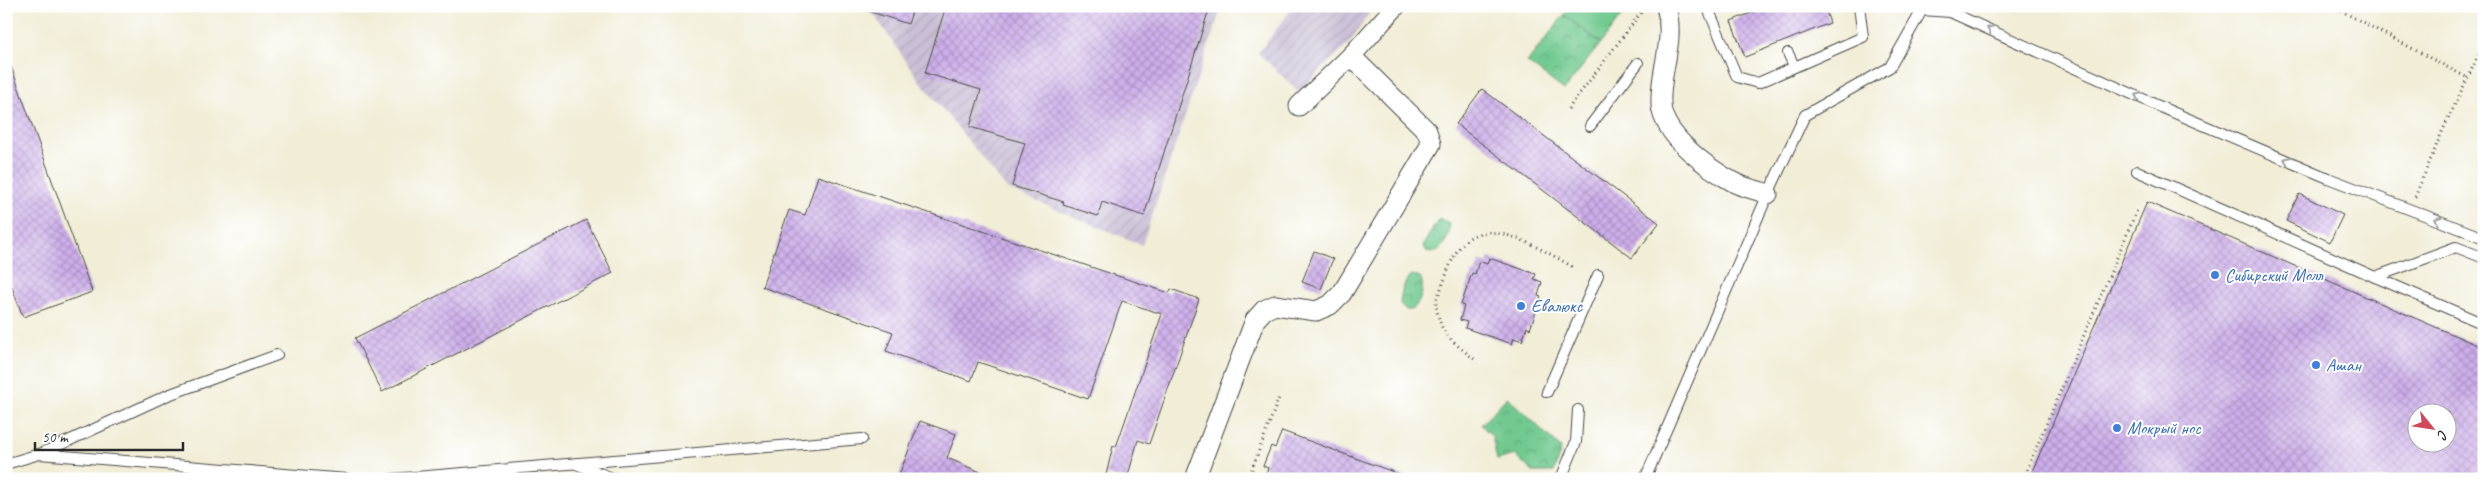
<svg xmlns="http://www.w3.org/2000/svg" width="2490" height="485" font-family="Caveat,sans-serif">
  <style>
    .industrial { fill: url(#industrial-furrows) }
    .park { fill: url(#park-crowns); stroke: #4e7a5e }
    .pitch { fill: #71c990; stroke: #4e7a5e }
    .building { fill: url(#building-cross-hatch); fill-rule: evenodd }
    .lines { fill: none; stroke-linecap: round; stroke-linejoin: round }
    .lane-casing { stroke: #494845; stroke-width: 12 }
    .street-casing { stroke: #494845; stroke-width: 21 }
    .path { stroke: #494845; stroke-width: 3; stroke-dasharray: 1 4; stroke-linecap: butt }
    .lane { stroke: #fff; stroke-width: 10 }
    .street { stroke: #fff; stroke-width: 19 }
    .oneway { stroke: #a0a0a0 }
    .shop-dot { fill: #3f7fe0; stroke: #fff; stroke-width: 2 }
    .labels { text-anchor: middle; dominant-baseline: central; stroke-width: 4; stroke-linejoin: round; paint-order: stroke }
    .shop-label { font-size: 18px; fill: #366cbe; stroke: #fff; text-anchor: start }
  </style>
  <defs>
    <pattern id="industrial-furrows" width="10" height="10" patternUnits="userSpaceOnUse" patternTransform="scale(1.25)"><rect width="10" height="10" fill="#cabfd6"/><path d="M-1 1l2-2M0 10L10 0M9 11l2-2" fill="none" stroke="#aea4b8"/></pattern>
    <pattern id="park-crowns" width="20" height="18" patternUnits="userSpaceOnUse" patternTransform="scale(1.25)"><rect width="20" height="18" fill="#71c990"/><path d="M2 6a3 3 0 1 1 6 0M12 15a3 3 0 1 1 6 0" fill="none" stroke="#5da376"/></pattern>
    <pattern id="building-cross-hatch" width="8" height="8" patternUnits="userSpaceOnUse" patternTransform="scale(1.25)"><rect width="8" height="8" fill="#cdafeb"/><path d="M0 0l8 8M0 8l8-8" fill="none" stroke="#a78fbf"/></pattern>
  </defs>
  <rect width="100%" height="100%" fill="#fff"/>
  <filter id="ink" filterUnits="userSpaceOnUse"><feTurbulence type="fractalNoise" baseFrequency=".02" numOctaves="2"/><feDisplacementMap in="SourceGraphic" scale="10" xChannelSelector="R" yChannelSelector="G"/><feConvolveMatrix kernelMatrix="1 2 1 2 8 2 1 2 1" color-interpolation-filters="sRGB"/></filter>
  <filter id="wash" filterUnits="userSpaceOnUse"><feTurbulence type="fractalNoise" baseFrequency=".0096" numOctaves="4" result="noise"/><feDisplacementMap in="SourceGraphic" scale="20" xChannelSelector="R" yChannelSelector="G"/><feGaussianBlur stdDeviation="1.12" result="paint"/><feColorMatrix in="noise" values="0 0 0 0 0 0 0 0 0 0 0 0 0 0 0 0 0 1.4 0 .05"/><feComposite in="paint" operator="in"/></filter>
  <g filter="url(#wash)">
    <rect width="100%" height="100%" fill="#f1edd7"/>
    <g class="industrial">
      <path d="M868 6H1222L1142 245 1007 189 916 76Z"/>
      <path d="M1294 6H1374L1350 42 1299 92 1258 53Z"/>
    </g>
    <g class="park">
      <path d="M1564 15 1601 43 1564 90 1527 62Z"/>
      <path d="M1438 220H1442L1449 224C1452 234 1442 251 1432 253L1427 252 1423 245Z"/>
      <path d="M1412 275 1420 277C1426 286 1420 306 1411 310H1406L1400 304C1400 295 1404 280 1412 275Z"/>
      <path d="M1507 397 1561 448 1554 472H1533L1515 455 1497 460 1492 436 1481 425Z"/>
    </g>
    <path class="pitch" d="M1570 6H1629L1601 43 1564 15Z"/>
    <g id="blocks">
      <g class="building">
        <path d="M862 6H914L908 24 862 9Z"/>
        <path d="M946 6H1210L1144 216 1102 202 1098 216 1063 205 1064 202 1012 186 1025 143 970 127 981 90 925 73Z"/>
        <path d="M1768 6H1824L1830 23 1745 57 1731 21Z"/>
        <path d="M6 58H8L92 292 23 317 6 271Z"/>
        <path d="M1482 89 1659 223 1632 258 1456 124Z"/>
        <path d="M818 176 1169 293 1171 289 1199 299 1149 444 1138 440 1127 479 1106 475 1113 446 1116 447 1162 314 1122 301 1088 399 978 362 971 381 886 351 893 332 762 287 789 210 805 215Z"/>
        <path d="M2299 194 2343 215 2330 242 2286 221Z"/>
        <path d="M2147 202 2484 348V479H2029ZM2418 412H2448V442H2418Z"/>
        <path d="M586 220 613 273 382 392 355 338Z"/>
        <path d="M1314 251 1333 259 1321 289 1302 282Z"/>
        <path d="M1489 258 1536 274 1534 279 1542 282 1538 296 1541 297 1530 329 1527 327 1522 341 1514 338 1512 344 1465 328 1467 322 1460 320 1464 306 1461 305 1472 273 1475 274 1479 261 1487 264Z"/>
        <path d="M920 421 956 434 947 458 997 479H909L899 475Z"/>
        <path d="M1282 431 1407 477V479H1264L1268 468 1263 466 1271 446 1275 448Z"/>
      </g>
    </g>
  </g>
  <g filter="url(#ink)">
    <use href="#blocks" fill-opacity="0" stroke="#494845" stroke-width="1"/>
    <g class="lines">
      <g class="lane-casing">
        <g id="lane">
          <path d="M1707 6 1737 77 1758 83 1863 37 1859 6"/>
          <path d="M1788 53 1794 66"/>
          <path d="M1590 126 1638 63"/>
          <path d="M2137 171 2375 277 2456 247 2484 258"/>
          <path d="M2375 277 2484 324"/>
          <path d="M1547 392 1598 275"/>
          <path d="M40 454 168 395 277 355"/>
          <path d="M6 464 39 454 347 479"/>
          <path d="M576 464 615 479"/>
          <path d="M392 479 862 439"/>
          <path d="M1561 479 1576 442 1578 410"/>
          <path d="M1645 479 1768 194 1805 115 1890 67 1922 10 1950 12 2163 108 2328 178 2484 238"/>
        </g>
      </g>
      <g class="street-casing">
        <g id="street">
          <path d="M1666 6C1676 44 1659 69 1661 105 1663 136 1709 169 1735 183 1745 188 1757 190 1768 194"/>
          <path d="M1299 106 1351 56 1396 6"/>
          <path d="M1195 479 1255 320 1264 310 1275 305 1316 311 1330 305 1342 293 1431 144 1427 131 1351 56"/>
        </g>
      </g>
      <g class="path">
        <path d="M2332 6 2466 77"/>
        <path d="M1568 109 1646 6"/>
        <path d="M2415 197 2442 132 2484 43"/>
        <path d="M1474 359C1462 349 1446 338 1440 323 1439 318 1436 310 1436 304 1436 299 1440 292 1442 286 1450 266 1456 239 1481 233 1509 228 1550 254 1573 267"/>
        <path d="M1248 479 1279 398"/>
        <path d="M2023 479 2138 208"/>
      </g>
      <use href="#lane" class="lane"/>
      <use href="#street" class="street"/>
    </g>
    <defs><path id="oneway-chevron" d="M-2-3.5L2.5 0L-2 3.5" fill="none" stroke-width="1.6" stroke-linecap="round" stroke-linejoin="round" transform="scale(1.25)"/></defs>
    <g class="oneway">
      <use href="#oneway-chevron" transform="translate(1990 29) rotate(-156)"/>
      <use href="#oneway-chevron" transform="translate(2138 96) rotate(-156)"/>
      <use href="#oneway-chevron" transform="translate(2287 160) rotate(-157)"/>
      <use href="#oneway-chevron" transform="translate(2438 220) rotate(-159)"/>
    </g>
  </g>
  <g class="shop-dot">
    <circle cx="2215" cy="275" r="5"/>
    <circle cx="1521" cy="306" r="5"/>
    <circle cx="2316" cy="365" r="5"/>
    <circle cx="2117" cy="428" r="5"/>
  </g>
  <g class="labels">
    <g class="shop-label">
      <text x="2225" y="275">Сибирский Молл</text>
      <text x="1531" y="306">Евалюкс</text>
      <text x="2326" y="365">Ашан</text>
      <text x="2127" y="428">Мокрый нос</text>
    </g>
  </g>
  <rect width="2490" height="485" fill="none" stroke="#fff" stroke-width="25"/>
  <g transform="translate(2432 428) rotate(120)"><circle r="24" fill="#ffffff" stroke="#aaaaaa"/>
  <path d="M0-4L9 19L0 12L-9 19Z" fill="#d1495b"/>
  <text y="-8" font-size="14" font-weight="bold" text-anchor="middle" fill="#2b2b2b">С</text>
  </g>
  <path d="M35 442v8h148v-8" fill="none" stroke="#2b2b2b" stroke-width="2.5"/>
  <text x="42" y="442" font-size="15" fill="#2b2b2b" stroke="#ffffff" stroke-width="4" paint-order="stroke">50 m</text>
</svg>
